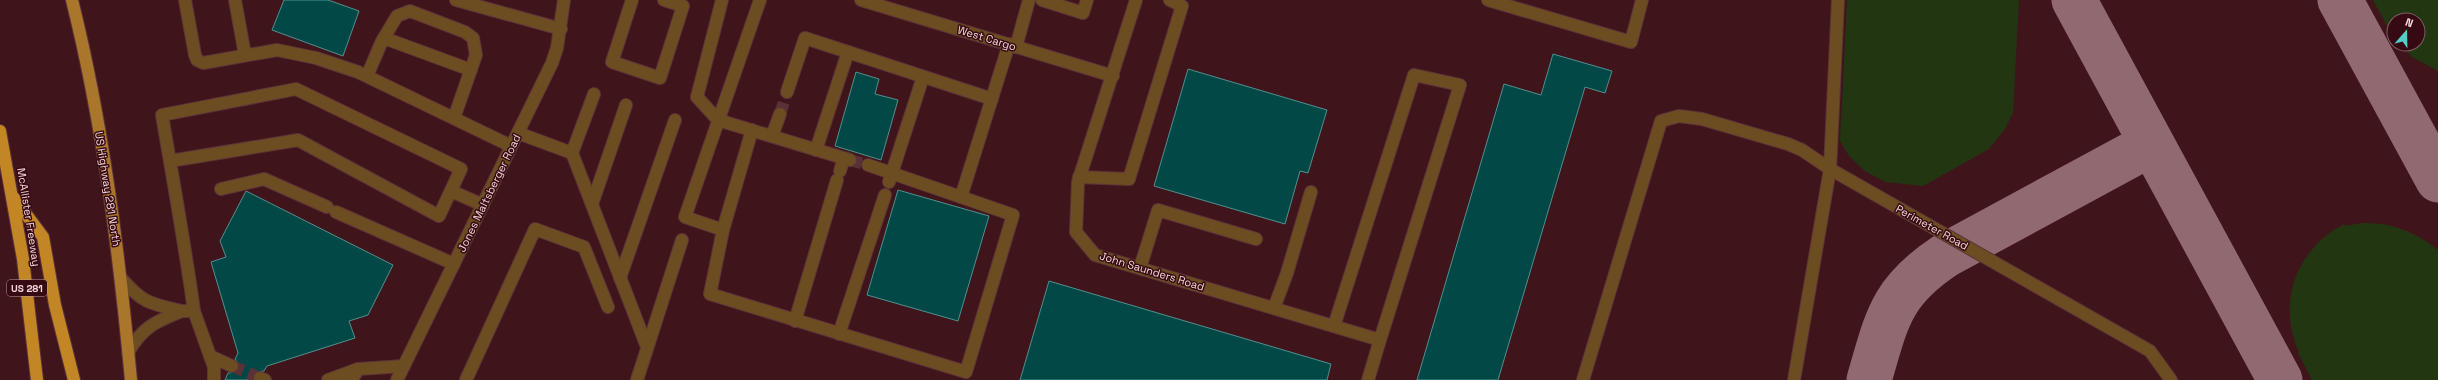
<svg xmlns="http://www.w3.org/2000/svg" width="2438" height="380" font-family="'Space Grotesk',sans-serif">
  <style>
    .green { fill: #223612 }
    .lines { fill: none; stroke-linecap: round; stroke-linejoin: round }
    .taxiway { stroke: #906a70; stroke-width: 45 }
    .building { fill: #024847; stroke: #4e918f }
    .minor-tunnel { stroke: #5b3138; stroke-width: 12; stroke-dasharray: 12 6; stroke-linecap: butt }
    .minor-casing { stroke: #5d3339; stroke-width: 14 }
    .major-casing { stroke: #5d3339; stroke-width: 14 }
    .highway-casing { stroke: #5d3339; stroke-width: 14 }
    .minor { stroke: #6c4d21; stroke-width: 12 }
    .major { stroke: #a9762b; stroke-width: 12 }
    .highway { stroke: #c38625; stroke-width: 12 }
    .labels { text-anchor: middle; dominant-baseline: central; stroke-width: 3; stroke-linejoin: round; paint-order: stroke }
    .shield { fill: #350a12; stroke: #bb9a9d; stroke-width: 1 }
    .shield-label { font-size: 10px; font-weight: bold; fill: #f5d7d9 }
    .street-label { font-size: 11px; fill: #f5d7d9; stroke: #350a12 }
  </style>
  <rect width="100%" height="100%" fill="#40141b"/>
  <g class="green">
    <path d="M1847 0H2019L2013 113 2005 129 1989 149 1923 186 1885 182 1865 171 1849 156 1840 141Z"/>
    <path d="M2373 0H2438V71L2412 57 2400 44H2418V20H2394V39Z"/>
    <path d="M2362 223C2391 222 2416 232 2438 250V380H2312L2298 353 2299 352C2276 301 2297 249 2344 224L2345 226Z"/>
  </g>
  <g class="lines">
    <g class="taxiway">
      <path d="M2074 0 2280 380"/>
      <path d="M2340 0 2438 180"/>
      <path d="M1869 380C1887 319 1890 292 1946 255L2151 144"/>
    </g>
  </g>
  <g class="building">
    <path d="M284 0H328L359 11 343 56 272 30Z"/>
    <path d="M1553 54 1612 71 1605 93 1585 87 1498 380H1417L1504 84 1541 95Z"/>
    <path d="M1188 69 1327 110 1308 173 1300 171 1285 224 1154 186Z"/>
    <path d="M856 72 879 79 875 94 898 100 881 160 835 146Z"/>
    <path d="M898 190 989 216 958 321 867 295Z"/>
    <path d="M246 191 393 265 368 315 349 321 355 338 267 366 264 371 255 372 253 380H225L228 373 237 372 239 365 235 359 238 353 211 262 226 257 220 241Z"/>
    <path d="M1049 281 1331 364 1327 380H1020Z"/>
  </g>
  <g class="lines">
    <g class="minor-tunnel">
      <path d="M780 114 787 92"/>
      <path d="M850 160 868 165"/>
      <path d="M232 366 260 378"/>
    </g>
    <g class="minor-casing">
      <g id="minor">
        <path d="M185 0 195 55 197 60 203 63 277 50 316 58 358 72 511 146"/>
        <path d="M235 0 245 55"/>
        <path d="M456 0 561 29"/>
        <path d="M632 0 612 62 660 78 683 6 664 0"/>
        <path d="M722 0 697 97 718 120 850 160"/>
        <path d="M760 0 685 217 723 230 710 294 966 372 1013 215 961 197"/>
        <path d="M861 0 1113 76"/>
        <path d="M1042 0 1083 13 1087 0"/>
        <path d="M1136 0 1078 182 1076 232 1095 255 1380 340 1368 380"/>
        <path d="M1488 0 1631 42 1642 0"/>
        <path d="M1838 0 1830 169 2150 351 2171 380"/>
        <path d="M384 38 471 70"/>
        <path d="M1016 47 1029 0"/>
        <path d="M367 76 382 41 397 16 410 11 465 32 473 38 476 55 454 118"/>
        <path d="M787 92 805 38 992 99"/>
        <path d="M518 133 572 153 647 347"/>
        <path d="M772 136 780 114"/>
        <path d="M816 150 848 52"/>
        <path d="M572 153 594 94"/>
        <path d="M170 161 298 140 439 216 461 169 296 89 162 115C173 180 185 245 194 311H182"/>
        <path d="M868 165 961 197 1009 44"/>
        <path d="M840 171 844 158"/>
        <path d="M1079 177 1129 179 1182 6 1170 0"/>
        <path d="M889 182 923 77"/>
        <path d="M221 189 264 179 327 207"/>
        <path d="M451 191 483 205"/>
        <path d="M592 204 626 105"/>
        <path d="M336 212 454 264"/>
        <path d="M723 230 752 130"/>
        <path d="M1140 268 1158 210 1256 239"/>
        <path d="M121 278C142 303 151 304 182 311 155 322 144 326 128 352"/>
        <path d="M620 278 675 120"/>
        <path d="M1274 308 1287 273 1311 192"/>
        <path d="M194 311 214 367V380"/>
        <path d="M795 321 837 180"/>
        <path d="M1334 326 1414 75 1460 85 1380 340"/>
        <path d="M839 334 885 195"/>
        <path d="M210 356 232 366"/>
        <path d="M260 378 265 380"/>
        <path d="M328 380 358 369"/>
        <path d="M352 380 358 369 404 366"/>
        <path d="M397 380 552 63 557 48 564 0"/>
        <path d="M466 380 535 229 584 247 608 307"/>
        <path d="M637 380 682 240"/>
        <path d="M1583 380 1661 121 1679 116 1702 119 1788 144 1802 150 1830 169 1794 380"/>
      </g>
    </g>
    <g class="major-casing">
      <path id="major" d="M72 0C103 124 119 252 131 380"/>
    </g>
    <g class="highway-casing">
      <g id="highway">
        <path d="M0 131 23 259 37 380"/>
        <path d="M14 198 43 237 55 305 74 380"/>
      </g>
    </g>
    <use href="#minor" class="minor"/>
    <use href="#major" class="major"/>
    <use href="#highway" class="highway"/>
  </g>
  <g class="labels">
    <rect class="shield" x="7" y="280" width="40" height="16" rx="3"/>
    <g class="shield-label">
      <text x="27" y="288">US 281</text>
    </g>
    <g class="street-label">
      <text transform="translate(987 38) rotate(17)">West Cargo</text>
      <text transform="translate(108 189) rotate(81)">US Highway 281 North</text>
      <text transform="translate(489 193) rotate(-64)">Jones Maltsberger Road</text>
      <text transform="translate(29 217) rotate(81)">McAllister Freeway</text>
      <text transform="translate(1932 227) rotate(29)">Perimeter Road</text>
      <text transform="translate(1152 271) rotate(17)">John Saunders Road</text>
    </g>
  </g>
  <g transform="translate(2406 32) rotate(20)"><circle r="19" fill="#350a12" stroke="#825c62"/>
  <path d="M0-3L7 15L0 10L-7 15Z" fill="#53cdca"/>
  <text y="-6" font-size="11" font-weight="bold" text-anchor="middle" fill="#f5d7d9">N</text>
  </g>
</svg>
